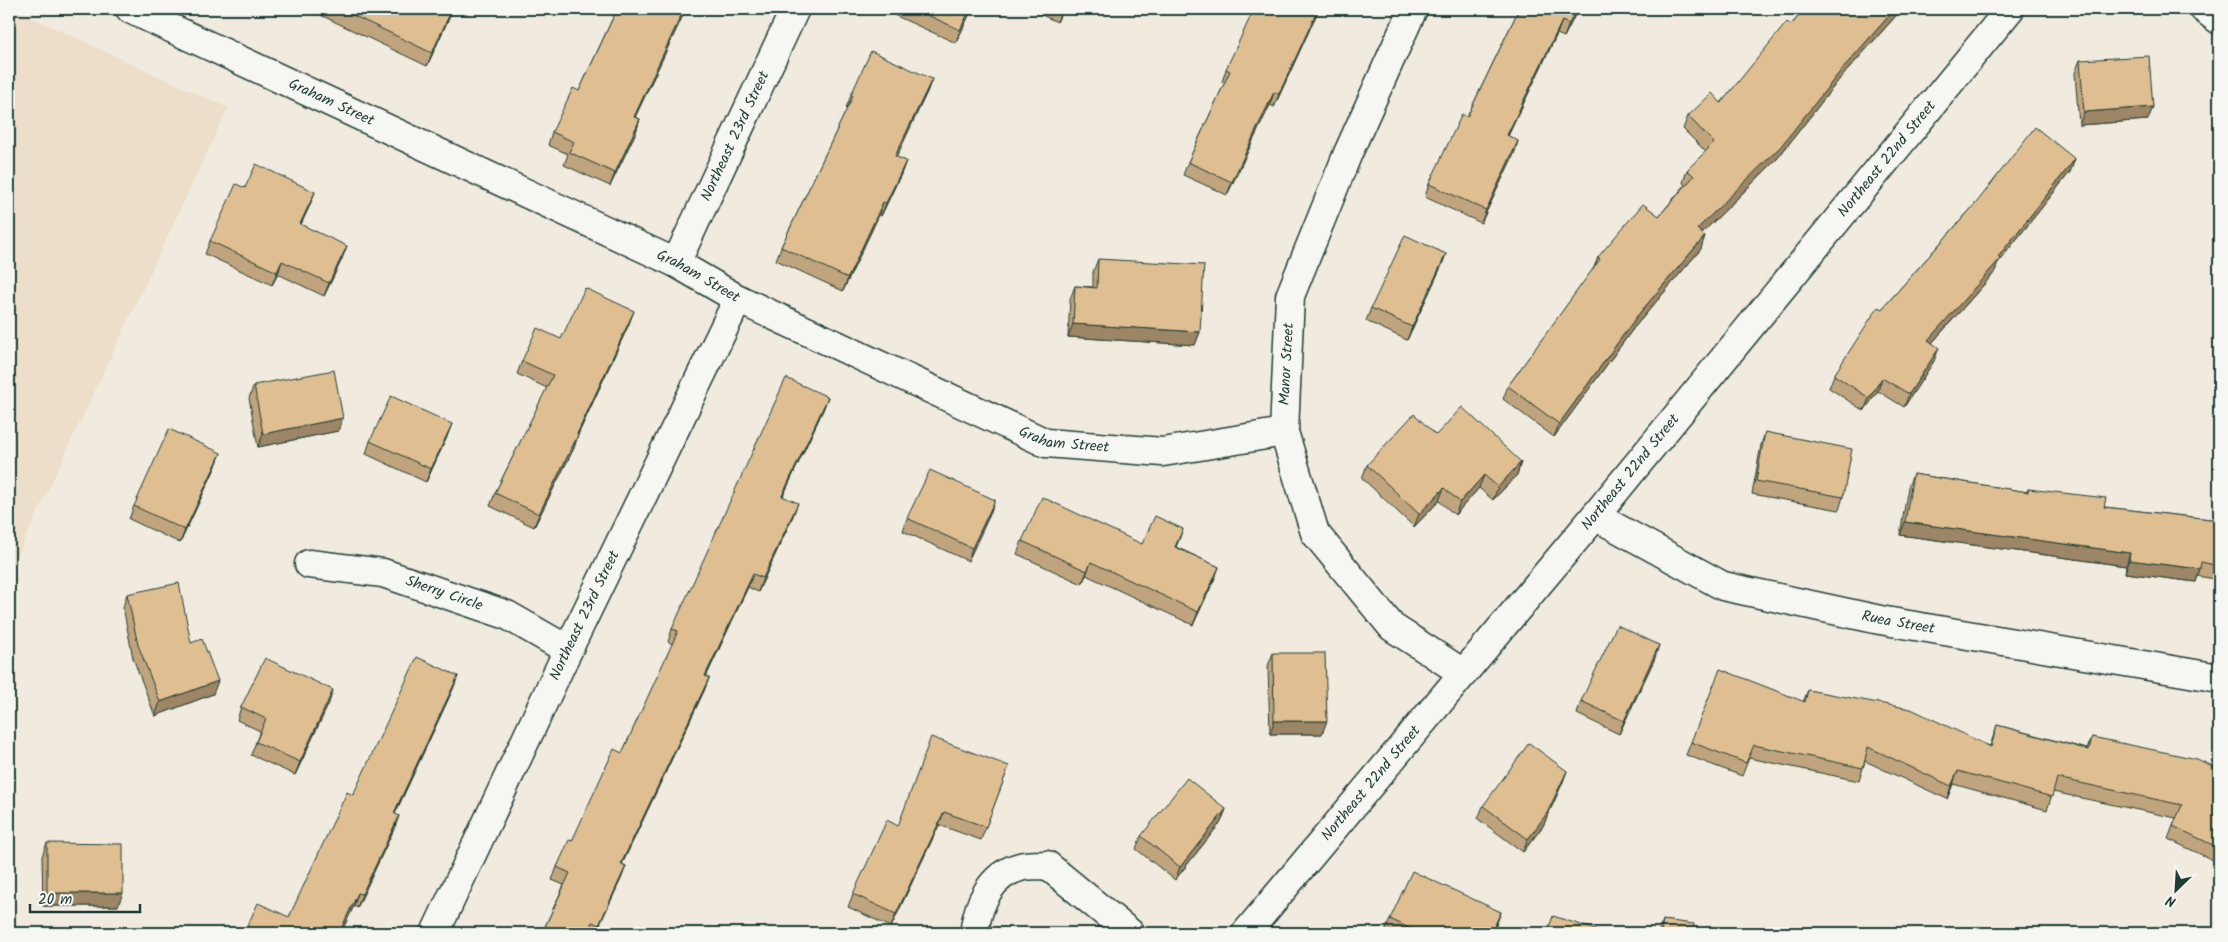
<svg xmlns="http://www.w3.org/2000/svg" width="2228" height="942" font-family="Kalam,sans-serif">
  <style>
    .built { fill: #ecdec8 }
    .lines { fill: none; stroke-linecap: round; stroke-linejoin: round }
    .street-casing { stroke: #1f3d34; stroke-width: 31 }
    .street { stroke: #f6f6f2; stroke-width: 28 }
    .wall { fill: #c0a47e; stroke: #1f3d34 }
    .shaded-wall { fill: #9c8666; stroke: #1f3d34 }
    .building { fill: #dfbf92; stroke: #1f3d34 }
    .labels { text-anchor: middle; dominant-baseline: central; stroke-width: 4.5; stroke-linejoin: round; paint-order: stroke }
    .street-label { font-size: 15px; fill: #1f3d34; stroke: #f6f6f2 }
  </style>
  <rect width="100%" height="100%" fill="#f1ebdf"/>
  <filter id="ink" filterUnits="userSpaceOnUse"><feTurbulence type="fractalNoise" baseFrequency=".02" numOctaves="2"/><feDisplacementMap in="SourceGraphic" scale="10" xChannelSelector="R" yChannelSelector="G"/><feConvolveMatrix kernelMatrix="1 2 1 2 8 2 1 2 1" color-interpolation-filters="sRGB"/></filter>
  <g filter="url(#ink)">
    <path class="built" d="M9 9H13L228 108 9 573Z"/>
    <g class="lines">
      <g class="street-casing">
        <g id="street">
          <path id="s1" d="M130 9 676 263 738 299 1046 443 1163 452 1284 432"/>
          <path d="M1413 9 1348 153 1290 296 1284 432 1315 533 1392 627 1463 673"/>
          <path d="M2204 9 2219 20"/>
          <path id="s2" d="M676 263 795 9"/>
          <path id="s3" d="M1595 516 1723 586 1880 620 2219 678"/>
          <path id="s4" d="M309 564 383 573 507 615 568 650"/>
          <path id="s5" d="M435 933 568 650 738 299"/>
          <path d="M974 933C978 904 990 875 1020 867 1028 864 1039 866 1047 865L1130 933"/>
          <path id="s6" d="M1246 933 1595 516 2010 9"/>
        </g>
      </g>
      <use href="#street" class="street"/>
    </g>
    <g class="wall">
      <path d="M308 9H453L427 66Z"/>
      <path d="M612 9H686L635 117 640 119 636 132 610 186 564 165 568 154 548 145 552 132 579 91 616 11Z"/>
      <path d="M897 9H972L956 43 894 15Z"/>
      <path d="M1029 9H1063L1057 22Z"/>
      <path d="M1319 9 1274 107 1270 105 1227 195 1183 175 1188 162 1224 84 1222 82 1226 69Z"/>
      <path d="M1519 9H1578L1564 37 1557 34 1508 136 1518 141 1514 154 1481 223 1425 197 1429 184 1467 117Z"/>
      <path d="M1805 9H1902L1838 81 1777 159 1702 233 1701 249 1633 329 1554 437 1503 399 1508 386 1593 270 1598 257 1659 216 1685 185 1683 183 1687 170 1706 152 1683 129 1688 116 1721 103Z"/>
      <path d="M2080 60 2148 120 2079 125 2075 73Z"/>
      <path d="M932 79 927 92 896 157 906 161 901 174 881 216 879 215 843 291 776 260 781 247 847 109 846 108 851 95Z"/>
      <path d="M2075 159 2070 172 1997 264 1995 272 1932 343 1934 361 1904 407 1878 391 1864 411 1829 388 1834 375 1882 309 1977 202Z"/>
      <path d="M245 188 310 205 301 224 342 259 324 296 278 274 272 285 205 254 210 241Z"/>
      <path d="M1446 254 1441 267 1407 340 1366 321 1371 308Z"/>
      <path d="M1098 259 1200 332 1195 345 1068 337 1070 299 1075 286 1093 287V272Z"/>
      <path d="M629 324 578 435 574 448 534 527 490 506 495 493 547 388 517 374 522 361 561 339Z"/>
      <path d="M254 385 338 431 258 447 249 398Z"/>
      <path d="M828 397 823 410 783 496 793 516 758 592 748 587 706 677 709 678 704 691 622 864 626 866 621 879 596 933H542L564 885 552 880 557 867 622 753 673 644 668 642 672 629Z"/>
      <path d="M1765 432 1843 497 1839 510 1752 494 1761 445Z"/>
      <path d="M1436 435 1521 462 1517 475 1493 500 1479 488 1455 515 1439 501 1414 527 1362 478 1367 465Z"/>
      <path d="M447 437 426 482 366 454 370 441Z"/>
      <path d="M216 466 180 543 129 519 134 506Z"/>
      <path d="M1913 474 2027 492 2028 489 2104 507 2219 520V580L2198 576 2196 582 2125 573 2126 566 1900 535 1908 487Z"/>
      <path d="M995 500 990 514 968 561 903 531 907 518Z"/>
      <path d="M1183 529 1176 547 1219 567 1214 580 1193 625 1086 575 1082 584 1017 554 1022 541 1142 544Z"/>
      <path d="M127 594 191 643 213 694 155 716 133 658 123 607Z"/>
      <path d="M1273 653 1322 734H1270L1268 666Z"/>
      <path d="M1655 658 1619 734 1577 714 1581 701Z"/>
      <path d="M458 676 453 689 395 814 399 816 394 829 357 908 354 906 289 917 353 795Z"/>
      <path d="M1808 690 1990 746 1997 725 2087 749 2092 737 2219 769V846L2213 860 2168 839 2176 818 2053 792 2047 810 1953 784 1947 799 1865 761 1863 768 1859 781 1749 758 1742 776 1686 755 1691 742 1803 702Z"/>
      <path d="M329 703 295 775 251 755 260 731 237 720 241 707Z"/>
      <path d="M1009 766 981 840 939 825 891 927 848 907 853 894 898 826Z"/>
      <path d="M1567 771 1562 784 1543 826 1523 852 1478 819 1483 806Z"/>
      <path d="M1226 809 1221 822 1175 880 1136 849 1141 836Z"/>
      <path d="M47 843 118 906H43L42 856Z"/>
      <path d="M1501 912 1493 933H1387L1385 932 1390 919Z"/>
      <path d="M1663 920 1693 933H1658Z"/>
    </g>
    <g class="shaded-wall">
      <path d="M452 9H453L427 66 432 53Z"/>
      <path d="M684 9H686L629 130 634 117Z"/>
      <path d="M970 9H972L956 43 960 30Z"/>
      <path d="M1062 9H1063L1057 22Z"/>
      <path d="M1318 9H1319L1274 107 1279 94Z"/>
      <path d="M1576 9H1578L1564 37 1569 24Z"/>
      <path d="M1895 9H1902L1838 81 1777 159 1693 242 1697 229Z"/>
      <path d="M1562 21 1557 34 1502 148 1507 135Z"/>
      <path d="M932 79 927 92 891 169 895 156Z"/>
      <path d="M1274 92 1270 105 1227 195 1232 182Z"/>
      <path d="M2153 107 2148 120 2079 125 2084 112Z"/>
      <path d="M640 119 636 132 610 186 615 173Z"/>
      <path d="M1518 141 1514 154 1481 223 1486 210Z"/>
      <path d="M2075 159 2070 172 1997 264 1995 272 1923 353 1928 340 1998 257Z"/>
      <path d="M906 161 901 174 881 216 886 203Z"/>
      <path d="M315 192 310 205 295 237 300 224Z"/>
      <path d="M883 202 879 215 843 291 848 278Z"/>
      <path d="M1705 236 1701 249 1633 329 1554 437 1559 424 1637 316Z"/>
      <path d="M347 246 342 259 324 296 329 283Z"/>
      <path d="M1446 254 1441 267 1407 340 1412 327Z"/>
      <path d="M282 261 278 274 272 285 277 272Z"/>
      <path d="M634 311 629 324 572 447 577 434Z"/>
      <path d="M1073 324 1200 332 1195 345 1068 337Z"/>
      <path d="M1939 348 1934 361 1904 407 1909 394Z"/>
      <path d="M1882 378 1878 391 1864 411 1869 398Z"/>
      <path d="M828 397 823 410 777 509 782 496Z"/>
      <path d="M343 418 338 431 258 447 263 434Z"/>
      <path d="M452 424 447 437 426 482 431 469Z"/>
      <path d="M578 435 574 448 534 527 539 514Z"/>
      <path d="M221 453 216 466 180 543 185 530Z"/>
      <path d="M1521 462 1517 475 1493 500 1498 487Z"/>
      <path d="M1484 475 1479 488 1455 515 1460 502Z"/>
      <path d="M1444 488 1439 501 1414 527 1419 514Z"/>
      <path d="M995 500 990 514 968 561 972 548Z"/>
      <path d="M798 503 793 516 758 592 763 578Z"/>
      <path d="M1905 522 2130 553 2126 566 1900 535Z"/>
      <path d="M1183 529 1178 542 1170 560 1175 547Z"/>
      <path d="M2129 560 2200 569 2196 582 2125 573Z"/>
      <path d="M1091 562 1086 575 1082 584 1087 571Z"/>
      <path d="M1219 567 1214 580 1193 625 1198 612Z"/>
      <path d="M753 574 748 587 700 689 705 676Z"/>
      <path d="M1659 645 1655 658 1619 734 1624 721Z"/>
      <path d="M458 676 453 689 389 826 394 813Z"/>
      <path d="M709 678 704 691 616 877 621 864Z"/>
      <path d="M218 681 213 694 155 716 160 702Z"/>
      <path d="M333 690 329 703 295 775 300 762Z"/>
      <path d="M1274 721H1327L1322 734H1270Z"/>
      <path d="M1567 771 1562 784 1543 826 1523 852 1528 839Z"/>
      <path d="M1958 771 1953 784 1947 799 1951 786Z"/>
      <path d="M1226 809 1221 822 1175 880 1180 867Z"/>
      <path d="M944 812 939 825 891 927 896 914Z"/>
      <path d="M399 816 394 829 357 908 362 894Z"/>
      <path d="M2219 843V846L2213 860 2217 847Z"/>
      <path d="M626 866 621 879 595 933 599 925Z"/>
      <path d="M47 893H123L118 906H43Z"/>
      <path d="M358 893 354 906 341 933H339Z"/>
      <path d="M1501 912 1496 925 1493 933H1491Z"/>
    </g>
    <g class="building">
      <path d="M340 9H452L432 53Z"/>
      <path d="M617 9H684L634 117 640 119 615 173 569 152 574 142 552 132 573 88 579 91Z"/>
      <path d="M915 9H970L960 30Z"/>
      <path d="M1254 9H1318L1279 94 1274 92 1232 182 1188 162 1230 71 1226 69Z"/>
      <path d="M1519 9H1576L1569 24 1562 21 1507 135 1518 141 1486 210 1429 184 1462 114 1467 117Z"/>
      <path d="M1805 9H1895L1843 68 1781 146 1697 229 1705 236 1637 316 1559 424 1508 386 1600 259 1598 257 1643 204 1659 216 1694 176 1687 170 1714 143 1688 116 1712 93 1721 103 1787 22 1791 25Z"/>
      <path d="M871 51 932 79 895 156 906 161 886 203 883 202 848 278 781 247 853 96 851 95Z"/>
      <path d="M2149 56 2153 107 2084 112 2080 60Z"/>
      <path d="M2035 127 2075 159 1998 257 2000 259 1928 340 1939 348 1909 394 1882 378 1869 398 1834 375 1878 307 1882 309 1977 202Z"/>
      <path d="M256 164 315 192 300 224 347 246 329 283 282 261 277 272 210 241 236 184 245 188Z"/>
      <path d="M1405 235 1446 254 1412 327 1371 308Z"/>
      <path d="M1098 259 1204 265 1200 332 1073 324 1075 286 1097 288Z"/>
      <path d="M585 288 634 311 577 434 578 435 539 514 495 493 553 375 522 361 537 328 561 339Z"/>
      <path d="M334 370 343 418 263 434 254 385Z"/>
      <path d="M786 378 828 397 782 496 798 503 763 578 753 574 705 676 709 678 621 864 626 866 599 925 592 922 587 933H542L570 873 557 867 569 840 572 841 614 749 622 753 678 631 672 629Z"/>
      <path d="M391 396 452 424 431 469 370 441Z"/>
      <path d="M1462 407 1521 462 1498 487 1484 475 1460 502 1444 488 1419 514 1367 465 1414 414 1436 435Z"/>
      <path d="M169 429 221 453 185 530 134 506Z"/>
      <path d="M1765 432 1852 449 1843 497 1756 481Z"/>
      <path d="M930 470 995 500 972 548 907 518Z"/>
      <path d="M1913 474 2028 492V489L2106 498 2104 507 2219 520V566L2201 562 2200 569 2129 560 2130 553 1905 522Z"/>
      <path d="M1042 497 1142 544 1155 516 1183 529 1175 547 1219 567 1198 612 1091 562 1087 571 1022 541Z"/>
      <path d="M179 583 191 643 202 639 218 681 160 702 138 645 127 594Z"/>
      <path d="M1617 625 1659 645 1624 721 1581 701Z"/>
      <path d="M1273 653H1325L1327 721H1274Z"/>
      <path d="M417 657 458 676 394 813 399 816 362 894 358 893 339 933H244L258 903 289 917 347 792 353 795Z"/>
      <path d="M265 658 333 690 300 762 256 742 266 719 241 707Z"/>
      <path d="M1720 669 1805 702 1808 690 1911 709 1991 747 1997 725 2089 750 2092 737 2197 759 2219 769V843L2217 847 2173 826 2182 805 2057 778 2052 797 1958 771 1951 786 1868 747 1863 768 1754 745 1746 763 1691 742Z"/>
      <path d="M931 737 1009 766 986 827 944 812 896 914 853 894 887 820 898 826Z"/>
      <path d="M1529 743 1567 771 1547 813 1528 839 1483 806Z"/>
      <path d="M1187 778 1226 809 1180 867 1141 836Z"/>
      <path d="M47 843 123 844V893H47Z"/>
      <path d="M1412 871 1501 912 1491 933H1420L1390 919Z"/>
      <path d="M1553 916 1606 933H1547Z"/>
      <path d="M1663 920 1694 924 1693 933H1661Z"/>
    </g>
  </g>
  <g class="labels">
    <g class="street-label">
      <text stroke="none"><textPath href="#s1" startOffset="222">Graham Street</textPath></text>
      <text stroke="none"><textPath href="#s2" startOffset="140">Northeast 23rd Street</textPath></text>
      <text stroke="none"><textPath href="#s6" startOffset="1005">Northeast 22nd Street</textPath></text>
      <text stroke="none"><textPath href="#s1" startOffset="628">Graham Street</textPath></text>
      <text transform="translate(1287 364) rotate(-87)">Manor Street</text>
      <text stroke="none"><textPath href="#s1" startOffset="1031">Graham Street</textPath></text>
      <text stroke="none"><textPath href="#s6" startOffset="600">Northeast 22nd Street</textPath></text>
      <text stroke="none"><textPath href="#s4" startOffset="139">Sherry Circle</textPath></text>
      <text stroke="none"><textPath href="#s5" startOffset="351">Northeast 23rd Street</textPath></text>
      <text stroke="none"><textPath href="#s3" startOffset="325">Ruea Street</textPath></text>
      <text stroke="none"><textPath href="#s6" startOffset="195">Northeast 22nd Street</textPath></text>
    </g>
  </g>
  <rect width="2228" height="942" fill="none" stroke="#f6f6f2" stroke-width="30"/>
  <rect x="15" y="15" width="2198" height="912" fill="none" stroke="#1f3d34" stroke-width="2" filter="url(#ink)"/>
  <g transform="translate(2176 890) rotate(205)" stroke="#f6f6f2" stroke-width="4" paint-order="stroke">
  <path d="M0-4L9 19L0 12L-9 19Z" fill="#1f3d34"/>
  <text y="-8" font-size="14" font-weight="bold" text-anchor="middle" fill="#1f3d34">N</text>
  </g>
  <path d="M30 904v8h110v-8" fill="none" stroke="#1f3d34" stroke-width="2.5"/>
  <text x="38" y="904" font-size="15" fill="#1f3d34" stroke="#f6f6f2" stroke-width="4" paint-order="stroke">20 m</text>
</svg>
